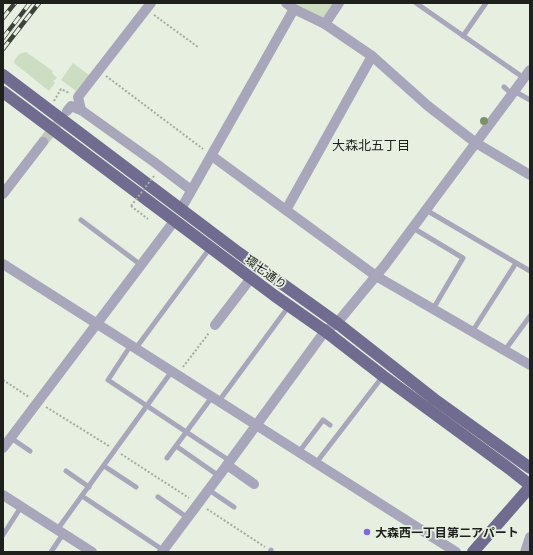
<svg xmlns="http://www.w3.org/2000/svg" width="533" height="555" font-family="'Golos Text','Noto Sans JP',sans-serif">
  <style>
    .green { fill: #cdddc1 }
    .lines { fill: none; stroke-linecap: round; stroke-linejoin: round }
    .minor-tunnel { stroke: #bfc7b9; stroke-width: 10; stroke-dasharray: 10 5; stroke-linecap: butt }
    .path { stroke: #a4ab9e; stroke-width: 2; stroke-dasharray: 2 2; stroke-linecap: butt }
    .service { stroke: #a8a6ba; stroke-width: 5 }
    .minor { stroke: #a8a6ba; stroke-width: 10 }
    .primary { stroke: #706c8f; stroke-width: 12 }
    .rail-casing { stroke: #3d4139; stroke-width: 4.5 }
    .rail { stroke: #e7f0e0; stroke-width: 3; stroke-dasharray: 9; stroke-linecap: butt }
    .path-bridge { stroke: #a4ab9e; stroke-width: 2; stroke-dasharray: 2 2; stroke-linecap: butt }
    .tree { fill: #7d9168 }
    .poi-dot { fill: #8066e1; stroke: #e7f0e0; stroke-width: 1.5 }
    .labels { text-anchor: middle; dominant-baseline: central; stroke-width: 3.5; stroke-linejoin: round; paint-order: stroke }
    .street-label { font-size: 12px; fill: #1e211b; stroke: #e7f0e0 }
    .poi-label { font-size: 12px; font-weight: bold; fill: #1e211b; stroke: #e7f0e0; text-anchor: start }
    .neighbourhood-label { font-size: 13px; fill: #1e211b; stroke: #e7f0e0 }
  </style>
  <rect width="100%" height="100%" fill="#e7f0e0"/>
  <g class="green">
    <path d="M292 3H334L323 18Z"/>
    <path d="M26 52 53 71 52 73 57 78 53 81 55 83 49 91 14 63C16 56 19 53 26 52Z"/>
    <path d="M73 63 89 75 76 91 61 80Z"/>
  </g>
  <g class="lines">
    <path class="minor-tunnel" d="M43 142 58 123"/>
    <g class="path">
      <path d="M154 15 198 47"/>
      <path d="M106 76 203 149"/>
      <path d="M54 101 61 89 69 93"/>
      <path d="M131 206 148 219"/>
      <path d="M183 367 209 333"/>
      <path d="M3 380 29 397"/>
      <path d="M46 407 109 446"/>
      <path d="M121 454 189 498"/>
      <path d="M207 509 265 547"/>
    </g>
    <g class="service">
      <path d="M416 3 524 78"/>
      <path d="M463 36 486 3"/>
      <path d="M504 87 512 94"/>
      <path d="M514 91 530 100"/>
      <path d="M426 210 530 271"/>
      <path d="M81 220 141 265"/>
      <path d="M413 228 463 258 433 309"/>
      <path d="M472 332 516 263"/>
      <path d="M131 345 108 380 230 461"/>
      <path d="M136 348 210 248"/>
      <path d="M505 350 530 316"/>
      <path d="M219 401 289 306"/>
      <path d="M11 438 30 451"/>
      <path d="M176 446 219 476"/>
      <path d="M299 452 323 420 330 425"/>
      <path d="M167 458 212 397"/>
      <path d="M316 463 383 376"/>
      <path d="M104 466 136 487"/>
      <path d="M66 471 89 487"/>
      <path d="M209 490 234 507"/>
      <path d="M82 496 163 550"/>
      <path d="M158 497 188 518"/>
      <path d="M57 530 172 371"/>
      <path d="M3 535 21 507"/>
      <path d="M51 552 63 534"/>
      <path d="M270 552 271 550"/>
    </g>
    <g class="minor">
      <path d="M286 3 294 9 325 24 372 56 428 106 476 143 530 175"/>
      <path d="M325 24 339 3"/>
      <path d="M81 110 78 97 151 3"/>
      <path d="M67 111 71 106 81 110 154 162 191 190"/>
      <path d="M212 156 376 276 530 365"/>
      <path d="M3 194 43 142"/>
      <path d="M181 209 294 9"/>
      <path d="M286 210 372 56"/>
      <path d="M3 264 456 552"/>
      <path d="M215 325 251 278"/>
      <path d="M3 448 175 220"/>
      <path d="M227 465 254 484"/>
      <path d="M3 495 92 552"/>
      <path d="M162 552 230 461 325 331 337 323 385 265 530 70"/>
      <path d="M525 552 530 537"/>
    </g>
    <g class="primary">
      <path d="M3 75 239 253 337 323 434 399 530 468"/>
      <path d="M3 92 275 296 325 331 383 376 511 470 530 485"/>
      <path d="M473 552 530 487"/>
    </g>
    <g class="rail-casing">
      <g id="rail">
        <path d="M3 18 15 3"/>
        <path d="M3 38 30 3"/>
        <path d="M3 49 39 3"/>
      </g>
    </g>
    <use href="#rail" class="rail"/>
    <path class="path-bridge" d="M131 206 154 176"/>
  </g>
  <circle class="tree" cx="484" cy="121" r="4"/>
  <circle class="poi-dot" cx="367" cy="532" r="4"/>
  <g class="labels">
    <g class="street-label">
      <text transform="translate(266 272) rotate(36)">環七通り</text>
    </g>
    <g class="poi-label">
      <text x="375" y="532">大森西一丁目第二アパート</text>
    </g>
    <g class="neighbourhood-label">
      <text x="371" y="145">大森北五丁目</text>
    </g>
  </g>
  <rect width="533" height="555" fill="none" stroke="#1e211b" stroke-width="8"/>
</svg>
